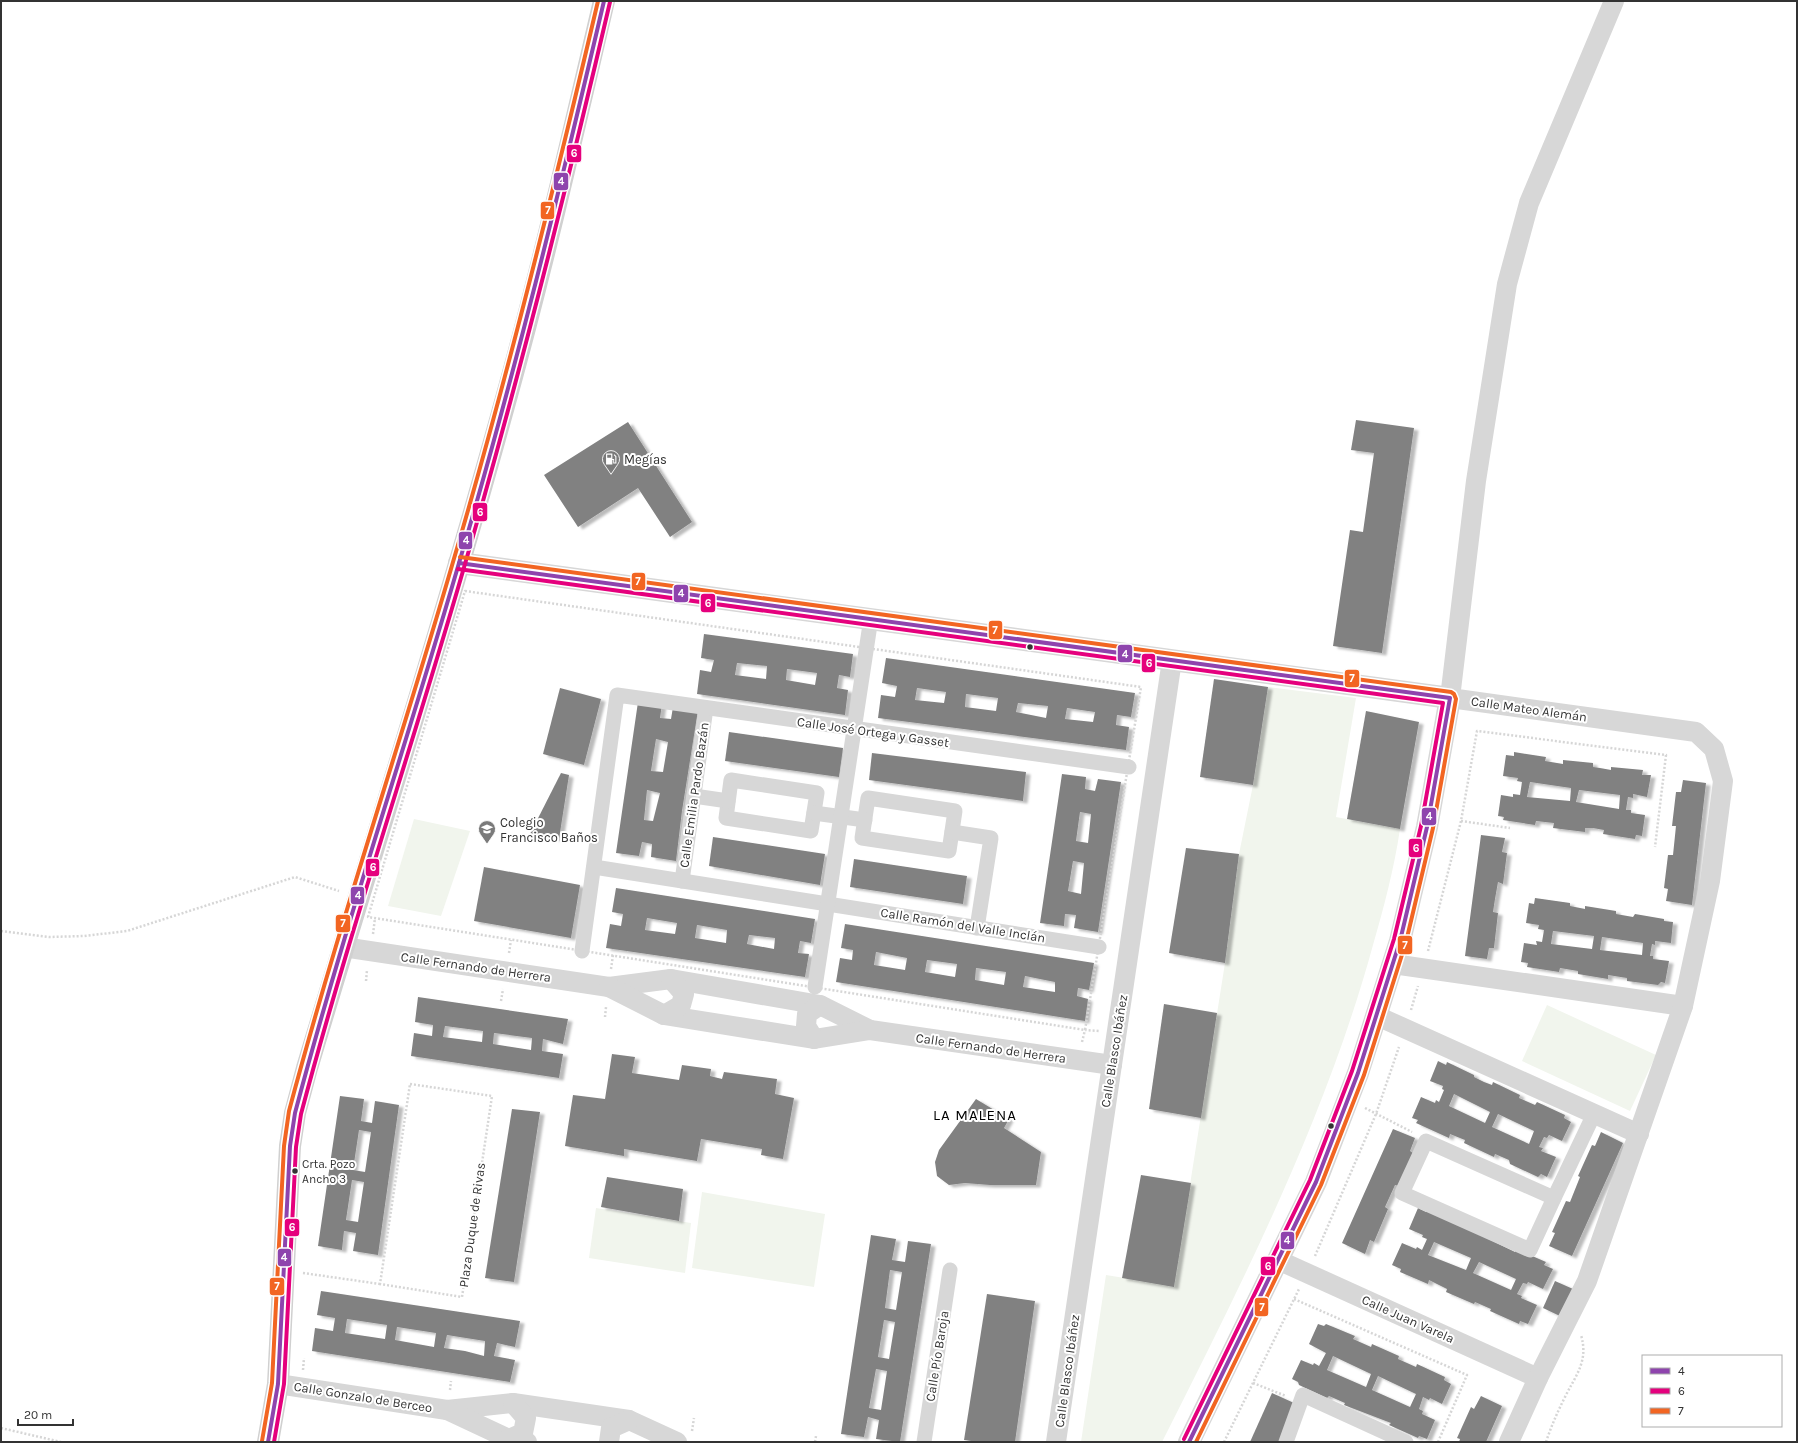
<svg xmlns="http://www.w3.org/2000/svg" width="1798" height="1443" font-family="Karla,sans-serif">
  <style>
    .green { fill: #f1f5ed }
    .building { fill: #818181; fill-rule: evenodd; filter: url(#shadow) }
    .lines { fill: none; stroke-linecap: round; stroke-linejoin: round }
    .path { stroke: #d6d6d6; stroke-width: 2.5; stroke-dasharray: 2 2; stroke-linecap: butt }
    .pedestrian { stroke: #d7d7d7; stroke-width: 15 }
    .minor { stroke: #d7d7d7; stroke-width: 20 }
    .tertiary { stroke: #d7d7d7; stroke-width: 22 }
    .secondary { stroke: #d0d0d0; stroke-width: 22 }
    .bus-1-casing { stroke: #fff; stroke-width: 7 }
    .bus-2-casing { stroke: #fff; stroke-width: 7 }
    .bus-3-casing { stroke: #fff; stroke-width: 7 }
    .bus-1 { stroke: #8e44ad; stroke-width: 4 }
    .bus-2 { stroke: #e5007d; stroke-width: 4 }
    .bus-3 { stroke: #f26522; stroke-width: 4 }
    .bus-dot { fill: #333; stroke: #fff; stroke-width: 1.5 }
    .labels { text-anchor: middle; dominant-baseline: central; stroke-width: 4; stroke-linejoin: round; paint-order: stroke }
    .bus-label { font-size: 12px; fill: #333; stroke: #fff; text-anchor: start }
    .poi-label { font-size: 13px; fill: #333; stroke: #fff; text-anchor: start }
    .street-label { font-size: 13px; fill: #333; stroke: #fff }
    .quarter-label { font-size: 15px; letter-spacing: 1px; fill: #000; stroke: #fff }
    .line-badge { stroke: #fff; stroke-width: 1.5 }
    .badge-label { font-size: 11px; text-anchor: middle; font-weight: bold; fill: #fff }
  </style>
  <defs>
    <filter id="shadow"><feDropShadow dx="4.5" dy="2.5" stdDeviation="1" flood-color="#0004"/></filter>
  </defs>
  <rect width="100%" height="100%" fill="#fff"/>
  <g class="green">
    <path d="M1268 687 1356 698 1336 817 1400 829C1394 869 1384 907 1373 945 1325 1120 1243 1281 1162 1442H1081L1106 1275 1174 1286 1225 963 1239 854 1253 785Z"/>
    <path d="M414 819 470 831 441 916 388 906Z"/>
    <path d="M1547 1005 1656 1055 1630 1111 1522 1061Z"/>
    <path d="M702 1192 825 1214 814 1287 692 1268Z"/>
    <path d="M596 1208 691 1223 685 1273 589 1258Z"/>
  </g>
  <g class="building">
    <path d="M1356 420 1414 428 1382 653 1333 646 1350 530 1363 532 1374 453 1351 450Z"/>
    <path d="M628 422 692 522 670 537 638 488 578 527 544 475Z"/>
    <path d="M704 634 853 654 850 677 839 675 837 688 848 690 845 715 697 694 700 670 711 672 714 660 701 658ZM737 663 767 666 766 679 735 675ZM787 669 817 673 815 685 786 680Z"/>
    <path d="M886 658 1135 693 1131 717 1117 715 1116 725 1129 727 1126 750 878 718 881 695 895 697 897 686 882 683ZM917 688 946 692 944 703 915 700ZM966 694 998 698 996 711 965 707ZM1018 703 1048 706 1046 718 1016 712ZM1067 708 1095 712 1093 722 1065 719Z"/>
    <path d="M1214 679 1268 687 1253 785 1200 777Z"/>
    <path d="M560 688 601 699 584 765 543 754Z"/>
    <path d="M638 702 662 704 660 718 671 719 673 707 698 710 682 811 676 861 651 857 652 844 642 842 639 856 616 853ZM656 739 668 742 663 772 651 771ZM647 790 660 793 653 821 644 820Z"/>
    <path d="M1366 711 1419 722 1400 829 1347 819Z"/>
    <path d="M729 732 843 748 839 777 725 761Z"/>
    <path d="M1514 752 1546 757 1545 761 1563 764V760L1593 763V767L1600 768 1611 770V767L1643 770 1642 775H1651L1647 797 1633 794V798L1628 797 1626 810H1631V813L1645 815 1642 836 1636 835 1635 839 1603 834 1604 830 1593 828H1585V832L1553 828 1554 823 1536 821 1535 825 1503 820 1504 817 1498 816 1501 795 1513 797V794L1520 795 1522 782 1517 781 1518 778 1503 776 1506 755 1514 756ZM1530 782 1571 788 1570 801 1527 797ZM1579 790 1620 795 1619 809 1576 802Z"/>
    <path d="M872 753 1026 772 1023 801 869 780Z"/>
    <path d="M561 773 569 775 559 839 530 834Z"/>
    <path d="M1062 774 1086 777 1085 789 1095 791 1098 779 1121 782 1098 932 1074 928 1076 915 1065 914 1064 926 1040 923ZM1080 812 1091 814 1088 843 1076 841ZM1073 861 1084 863 1081 894 1068 891Z"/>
    <path d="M1683 780 1706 783 1692 905 1666 901 1668 889 1664 888 1668 855H1673L1676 826H1672L1676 792H1681Z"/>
    <path d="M1481 835 1505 838 1502 852 1507 853 1503 884 1498 882 1495 899 1493 912 1498 913 1494 948H1489L1487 959 1465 956Z"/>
    <path d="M713 837 825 854 820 885 709 866Z"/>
    <path d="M1186 848 1239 854 1225 963 1169 953Z"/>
    <path d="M854 859 967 876 963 904 850 887Z"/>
    <path d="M484 867 580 885 571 938 474 921Z"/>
    <path d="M616 888 815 919 811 943 800 941 798 953 809 954 805 977 606 948 610 924 621 926 623 914 612 912ZM647 918 677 923 675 934 645 930ZM697 925 727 930 726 943 695 938ZM749 935 775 938 774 949 747 944Z"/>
    <path d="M1535 898 1570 903V906L1585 909V906L1616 911V914L1633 917 1635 914 1664 919V921L1673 922 1671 943 1655 941V945L1652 944 1650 956H1653V959L1669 961 1665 983 1661 982 1658 985 1627 981V978L1608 975V979L1578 974V971L1560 968 1559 972 1527 967 1528 963 1521 962 1524 943 1537 945 1536 941 1542 942 1544 930 1538 929 1539 925 1526 923 1529 903 1534 904ZM1553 931 1594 936 1592 949 1551 944ZM1602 937 1643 943 1642 955 1600 950Z"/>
    <path d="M845 924 1094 963 1089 990 1078 988 1077 996 1088 999 1085 1021 836 982 840 958 852 960 853 950 841 948ZM876 952 907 958 905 970 874 965ZM927 960 957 964 955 977 925 972ZM976 968 1006 972 1004 985 975 980ZM1025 976 1055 982V992L1023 987Z"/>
    <path d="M418 997 568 1019 563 1044 543 1039 542 1051 563 1054 559 1078 411 1056 414 1033 432 1036 433 1025 415 1022ZM445 1026 483 1031 482 1042 443 1037ZM494 1033 532 1038 531 1050 493 1044Z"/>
    <path d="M1164 1004 1217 1013 1201 1118 1149 1109Z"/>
    <path d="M612 1054 635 1057 632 1073 679 1080 682 1065 711 1069 710 1076 722 1079 724 1072 777 1079 775 1094 794 1098 783 1159 761 1155 762 1149 701 1139 697 1161 624 1149V1156L565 1146 573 1095 605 1099Z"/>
    <path d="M1438 1061 1446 1065 1447 1062 1474 1075V1077L1484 1082 1492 1085 1493 1082 1520 1095 1519 1098 1535 1105 1537 1102 1565 1115 1564 1118 1571 1122 1562 1141 1549 1135 1547 1138 1544 1137 1539 1147 1543 1148 1541 1151 1556 1157 1547 1177 1541 1174 1538 1177 1510 1164 1509 1160 1495 1154 1494 1157 1464 1143 1465 1140 1450 1134 1449 1138 1416 1123 1418 1120 1412 1118 1421 1097 1435 1103 1436 1100 1439 1102 1444 1090 1442 1089 1443 1086 1430 1081ZM1454 1094 1490 1112 1485 1123 1449 1106ZM1498 1114 1534 1131 1529 1144 1492 1127Z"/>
    <path d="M340 1096 364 1099 361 1121 372 1123 375 1101 399 1105 378 1255 353 1251 356 1233 344 1231 342 1250 318 1246ZM359 1130 371 1132 365 1172 353 1170ZM352 1180 364 1182 358 1222 346 1220Z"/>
    <path d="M976 1099 1009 1119 1004 1128 1041 1152 1036 1185H990L965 1183 949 1185 937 1176 935 1162 939 1150Z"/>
    <path d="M512 1109 540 1112 514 1282 485 1278Z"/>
    <path d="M1393 1129 1415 1138 1410 1151 1413 1153 1399 1186 1395 1185 1385 1207 1388 1209 1374 1242 1370 1240 1365 1254 1342 1243Z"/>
    <path d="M1601 1132 1623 1143 1572 1256 1549 1246 1555 1233 1552 1232 1566 1201 1570 1202 1580 1177 1578 1176 1592 1145 1595 1146Z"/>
    <path d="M1141 1175 1191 1183 1174 1287 1122 1278Z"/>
    <path d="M607 1177 683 1189 679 1221 601 1207Z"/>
    <path d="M1418 1208 1426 1212 1427 1209 1515 1252 1516 1249 1546 1262 1544 1265 1553 1269 1543 1289 1528 1282 1527 1284 1523 1283 1517 1294 1522 1296 1521 1298 1537 1305 1528 1324 1520 1321 1519 1324 1490 1311 1491 1309 1475 1302 1474 1304 1446 1292 1447 1289 1429 1280 1428 1284 1400 1272 1401 1269 1392 1265 1402 1243 1416 1249 1417 1247 1422 1250 1427 1239 1422 1237 1423 1235 1409 1229ZM1434 1242 1471 1258 1466 1270 1428 1255ZM1479 1262 1516 1279 1511 1290 1473 1273Z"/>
    <path d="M871 1235 896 1239 892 1260 905 1262 908 1241 931 1244 900 1442 876 1439 879 1420 868 1417 864 1437 841 1434ZM890 1270 902 1272 896 1310 885 1308ZM884 1320 895 1322 889 1359 878 1357ZM876 1369 887 1371 881 1410 869 1408Z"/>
    <path d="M1555 1281 1573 1289 1560 1316 1543 1308Z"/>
    <path d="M321 1291 520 1321 515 1347 497 1343 494 1356 515 1360 510 1382 312 1351 315 1328 333 1331 335 1318 317 1315ZM347 1319 387 1325 385 1339 345 1333ZM397 1327 436 1333 434 1347 395 1340ZM447 1335 485 1341 484 1356 465 1351 444 1348Z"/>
    <path d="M987 1294 1035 1301 1015 1442H979L964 1440Z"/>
    <path d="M1318 1324 1324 1326 1326 1324 1355 1336 1353 1339 1371 1347 1372 1344 1399 1356 1398 1359 1416 1367 1417 1364 1445 1377 1444 1380 1451 1384 1442 1404 1430 1398 1429 1400 1423 1397 1419 1409 1423 1411 1422 1414 1435 1420 1427 1439 1419 1436 1418 1438 1389 1425 1391 1423 1344 1405 1345 1403 1329 1396 1327 1398 1299 1385 1298 1382 1292 1379 1301 1360 1313 1365 1314 1363 1319 1366 1326 1353 1309 1344ZM1333 1356 1371 1374 1366 1387 1327 1370ZM1378 1376 1416 1394 1410 1407 1372 1390Z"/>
    <path d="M1272 1393 1294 1403 1280 1442H1250Z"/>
    <path d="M1481 1396 1502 1406 1486 1442H1459L1460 1439 1457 1438 1471 1407 1474 1409Z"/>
  </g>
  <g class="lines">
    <g class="path">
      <path d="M465 591 1141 687 1085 1030 368 917Z"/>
      <path d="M1461 821 1510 828"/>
      <path d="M1 931 49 937 84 936 127 931 295 877 339 891"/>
      <path d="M373 934 375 918"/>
      <path d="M1428 951 1461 821 1477 731 1666 755 1655 847"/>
      <path d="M509 953 511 940"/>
      <path d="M611 969 613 955"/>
      <path d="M366 981 367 970"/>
      <path d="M501 1001 503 989"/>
      <path d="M1411 1010 1418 986"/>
      <path d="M605 1017 606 1007"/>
      <path d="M1082 1042 1085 1030 1099 1031"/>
      <path d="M410 1084 492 1096 462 1297 380 1284Z"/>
      <path d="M1365 1108 1412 1132"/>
      <path d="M1315 1256 1376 1114 1399 1047"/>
      <path d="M303 1273 380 1284"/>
      <path d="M1294 1299 1467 1375 1438 1442"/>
      <path d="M303 1370 304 1358"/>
      <path d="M1253 1383 1286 1396"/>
      <path d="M450 1390 451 1381"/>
      <path d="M1 1428 61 1442"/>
      <path d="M692 1431 694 1418"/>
      <path d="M815 1442 816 1436"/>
      <path d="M1224 1442 1299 1289"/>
      <path d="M1546 1442C1551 1427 1557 1413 1564 1399 1575 1376 1589 1362 1581 1335"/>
    </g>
    <g class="pedestrian">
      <path d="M731 780 817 793 811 831 726 818Z"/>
      <path d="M694 796 728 801"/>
      <path d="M868 798 955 811 949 851 862 838Z"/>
      <path d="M814 813 865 820"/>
      <path d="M952 832 991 838 977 928"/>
      <path d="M594 867 1099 947"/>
      <path d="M682 881 706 708"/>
      <path d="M582 951 617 695 1129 767"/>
      <path d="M815 987 871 618"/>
      <path d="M1426 1141 1554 1198 1530 1250 1402 1193Z"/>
      <path d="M1554 1198 1594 1114"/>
      <path d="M924 1442 950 1270"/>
      <path d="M1286 1442 1303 1395 1406 1442"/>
    </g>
    <g class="minor">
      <path d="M343 947 609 987 671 979 820 1005 870 1030"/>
      <path d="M1393 964 1683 1006"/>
      <path d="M609 987 664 1015 814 1039 870 1030 1112 1065"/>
      <path d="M664 1015 681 1005 684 994 671 979"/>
      <path d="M1377 1016 1639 1134"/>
      <path d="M814 1039 806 1026 807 1014 820 1005"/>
      <path d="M1278 1260 1538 1378"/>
      <path d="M278 1384 447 1410 513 1403 629 1420 677 1442"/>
      <path d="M447 1410 509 1439 527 1442"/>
      <path d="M509 1439 523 1433 526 1418 513 1403"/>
      <path d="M609 1442 611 1428 629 1420"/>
      <path d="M1056 1442 1172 660"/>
      <path d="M1509 1442 1538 1378 1587 1281 1683 1006 1710 881 1723 781 1714 749 1696 732 1450 698 1476 481 1507 284 1529 203 1614 1"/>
    </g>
    <path class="tertiary" d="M459 563 1450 698 1427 827 1400 941 1358 1073 1316 1182 1189 1442"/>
    <path class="secondary" d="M268 1442 278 1384 290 1146 295 1113 307 1068C374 844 445 621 507 395 543 265 573 133 604 1"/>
    <g class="bus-1-casing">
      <g id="bus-1">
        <path d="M459 563 1450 698 1427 827 1400 941 1358 1073 1316 1182 1189 1442"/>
        <path d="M268 1442 278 1384 290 1146 295 1113C344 928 406 746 459 563 514 377 560 189 604 1"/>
      </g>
    </g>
    <g class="bus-2-casing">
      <g id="bus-2">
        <path d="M458 569 1443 703 1421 826 1394 939 1352 1071 1310 1180 1184 1439"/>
        <path d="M274 1442 284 1384 296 1147 301 1114C350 929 412 748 465 564 519 378 566 191 610 2"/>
      </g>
    </g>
    <g class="bus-3-casing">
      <g id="bus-3">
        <path d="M460 557 1451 692 1454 694 1456 699 1433 828 1406 942 1364 1075 1321 1185 1196 1442"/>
        <path d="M262 1441 272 1383 284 1146 289 1111C338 927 400 745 453 562 508 376 554 189 598 1"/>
      </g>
    </g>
    <use href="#bus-1" class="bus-1"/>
    <use href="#bus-2" class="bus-2"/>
    <use href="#bus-3" class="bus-3"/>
  </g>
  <defs>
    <g id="fuel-pin" transform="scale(0.9)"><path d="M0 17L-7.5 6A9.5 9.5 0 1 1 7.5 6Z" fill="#7a7a7a" stroke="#fff"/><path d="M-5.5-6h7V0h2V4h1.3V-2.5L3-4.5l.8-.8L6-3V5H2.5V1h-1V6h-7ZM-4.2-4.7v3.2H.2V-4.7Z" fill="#fff"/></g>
    <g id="school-pin" transform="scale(0.9)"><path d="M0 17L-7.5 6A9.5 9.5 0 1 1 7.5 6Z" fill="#7a7a7a" stroke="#fff"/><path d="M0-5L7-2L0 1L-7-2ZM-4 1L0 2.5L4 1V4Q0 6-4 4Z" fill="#fff"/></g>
  </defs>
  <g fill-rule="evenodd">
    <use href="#fuel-pin" x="611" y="459"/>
    <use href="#school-pin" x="487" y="829"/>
  </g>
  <g class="bus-dot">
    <circle cx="1030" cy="647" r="3.5"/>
    <circle cx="1331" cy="1126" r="3.5"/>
    <circle cx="295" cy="1171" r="3.5"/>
  </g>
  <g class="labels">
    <g class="bus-label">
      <text x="302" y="1164">Crta. Pozo<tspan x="302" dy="15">Ancho 3</tspan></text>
    </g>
    <g class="poi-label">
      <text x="624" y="459">Megías</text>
      <text x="500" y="822">Colegio<tspan x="500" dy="15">Francisco Baños</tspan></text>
    </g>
    <g class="street-label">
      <text transform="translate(1529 709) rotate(8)">Calle Mateo Alemán</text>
      <text transform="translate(873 732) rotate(8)">Calle José Ortega y Gasset</text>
      <text transform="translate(694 795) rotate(-82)">Calle Emilia Pardo Bazán</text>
      <text transform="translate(963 925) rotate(9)">Calle Ramón del Valle Inclán</text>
      <text transform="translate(476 967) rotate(8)">Calle Fernando de Herrera</text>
      <text transform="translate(991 1048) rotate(8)">Calle Fernando de Herrera</text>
      <text transform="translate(1114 1051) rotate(-81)">Calle Blasco Ibáñez</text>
      <text transform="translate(472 1225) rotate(-82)">Plaza Duque de Rivas</text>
      <text transform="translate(1408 1319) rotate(24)">Calle Juan Varela</text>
      <text transform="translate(937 1356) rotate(-81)">Calle Pío Baroja</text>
      <text transform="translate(1067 1371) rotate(-82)">Calle Blasco Ibáñez</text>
      <text transform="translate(363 1397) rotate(9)">Calle Gonzalo de Berceo</text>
    </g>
    <g class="quarter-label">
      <text x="975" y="1115">LA MALENA</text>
    </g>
  </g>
  <g class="line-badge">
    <rect x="566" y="144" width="16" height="19" rx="4" fill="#e5007d"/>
    <rect x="553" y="172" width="16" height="19" rx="4" fill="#8e44ad"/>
    <rect x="540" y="201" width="15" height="19" rx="4" fill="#f26522"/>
    <rect x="472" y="502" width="16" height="20" rx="4" fill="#e5007d"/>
    <rect x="458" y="531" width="15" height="19" rx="4" fill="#8e44ad"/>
    <rect x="631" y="572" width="15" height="19" rx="4" fill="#f26522"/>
    <rect x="673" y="584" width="16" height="19" rx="4" fill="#8e44ad"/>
    <rect x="700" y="593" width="16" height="20" rx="4" fill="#e5007d"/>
    <rect x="988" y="620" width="15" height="20" rx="4" fill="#f26522"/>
    <rect x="1117" y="644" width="16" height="19" rx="4" fill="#8e44ad"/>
    <rect x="1141" y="653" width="15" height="20" rx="4" fill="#e5007d"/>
    <rect x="1344" y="669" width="16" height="19" rx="4" fill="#f26522"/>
    <rect x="1421" y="807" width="16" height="19" rx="4" fill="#8e44ad"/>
    <rect x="1408" y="838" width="15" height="20" rx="4" fill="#e5007d"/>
    <rect x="365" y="858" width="15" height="19" rx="4" fill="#e5007d"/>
    <rect x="350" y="886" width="15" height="19" rx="4" fill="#8e44ad"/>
    <rect x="335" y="914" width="16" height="19" rx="4" fill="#f26522"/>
    <rect x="1397" y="935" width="16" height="20" rx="4" fill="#f26522"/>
    <rect x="284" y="1218" width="16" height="19" rx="4" fill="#e5007d"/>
    <rect x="1280" y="1231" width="15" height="19" rx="4" fill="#8e44ad"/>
    <rect x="277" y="1248" width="15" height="19" rx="4" fill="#8e44ad"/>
    <rect x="1260" y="1256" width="16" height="20" rx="4" fill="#e5007d"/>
    <rect x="269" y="1277" width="16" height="19" rx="4" fill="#f26522"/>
    <rect x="1254" y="1297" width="15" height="20" rx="4" fill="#f26522"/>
  </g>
  <g class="badge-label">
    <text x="574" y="157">6</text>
    <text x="561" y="185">4</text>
    <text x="548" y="214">7</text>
    <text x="480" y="516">6</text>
    <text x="466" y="544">4</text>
    <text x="638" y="585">7</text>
    <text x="681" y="597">4</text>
    <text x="708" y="607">6</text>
    <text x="995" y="634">7</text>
    <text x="1125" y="658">4</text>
    <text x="1149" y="667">6</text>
    <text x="1352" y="682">7</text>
    <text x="1429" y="820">4</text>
    <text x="1416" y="852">6</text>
    <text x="373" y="871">6</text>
    <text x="358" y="899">4</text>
    <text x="343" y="927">7</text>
    <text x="1405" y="949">7</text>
    <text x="292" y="1231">6</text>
    <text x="1287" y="1244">4</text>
    <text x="284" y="1261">4</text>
    <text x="1268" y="1270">6</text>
    <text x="277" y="1290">7</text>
    <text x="1262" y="1311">7</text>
  </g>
  <rect width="1798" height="1443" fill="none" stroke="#333333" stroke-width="4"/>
  <rect x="1642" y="1355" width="140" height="72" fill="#ffffff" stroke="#adadad"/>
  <rect x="1650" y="1368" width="20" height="6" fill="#8e44ad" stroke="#adadad"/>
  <text x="1678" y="1375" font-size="12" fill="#333333">4</text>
  <rect x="1650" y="1388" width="20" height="6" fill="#e5007d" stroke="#adadad"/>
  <text x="1678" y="1395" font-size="12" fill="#333333">6</text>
  <rect x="1650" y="1408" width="20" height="6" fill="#f26522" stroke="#adadad"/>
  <text x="1678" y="1415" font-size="12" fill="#333333">7</text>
  <path d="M18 1419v6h55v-6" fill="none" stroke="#333333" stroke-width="2"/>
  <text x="24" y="1419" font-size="12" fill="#333333" stroke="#ffffff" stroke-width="3" paint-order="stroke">20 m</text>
</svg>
